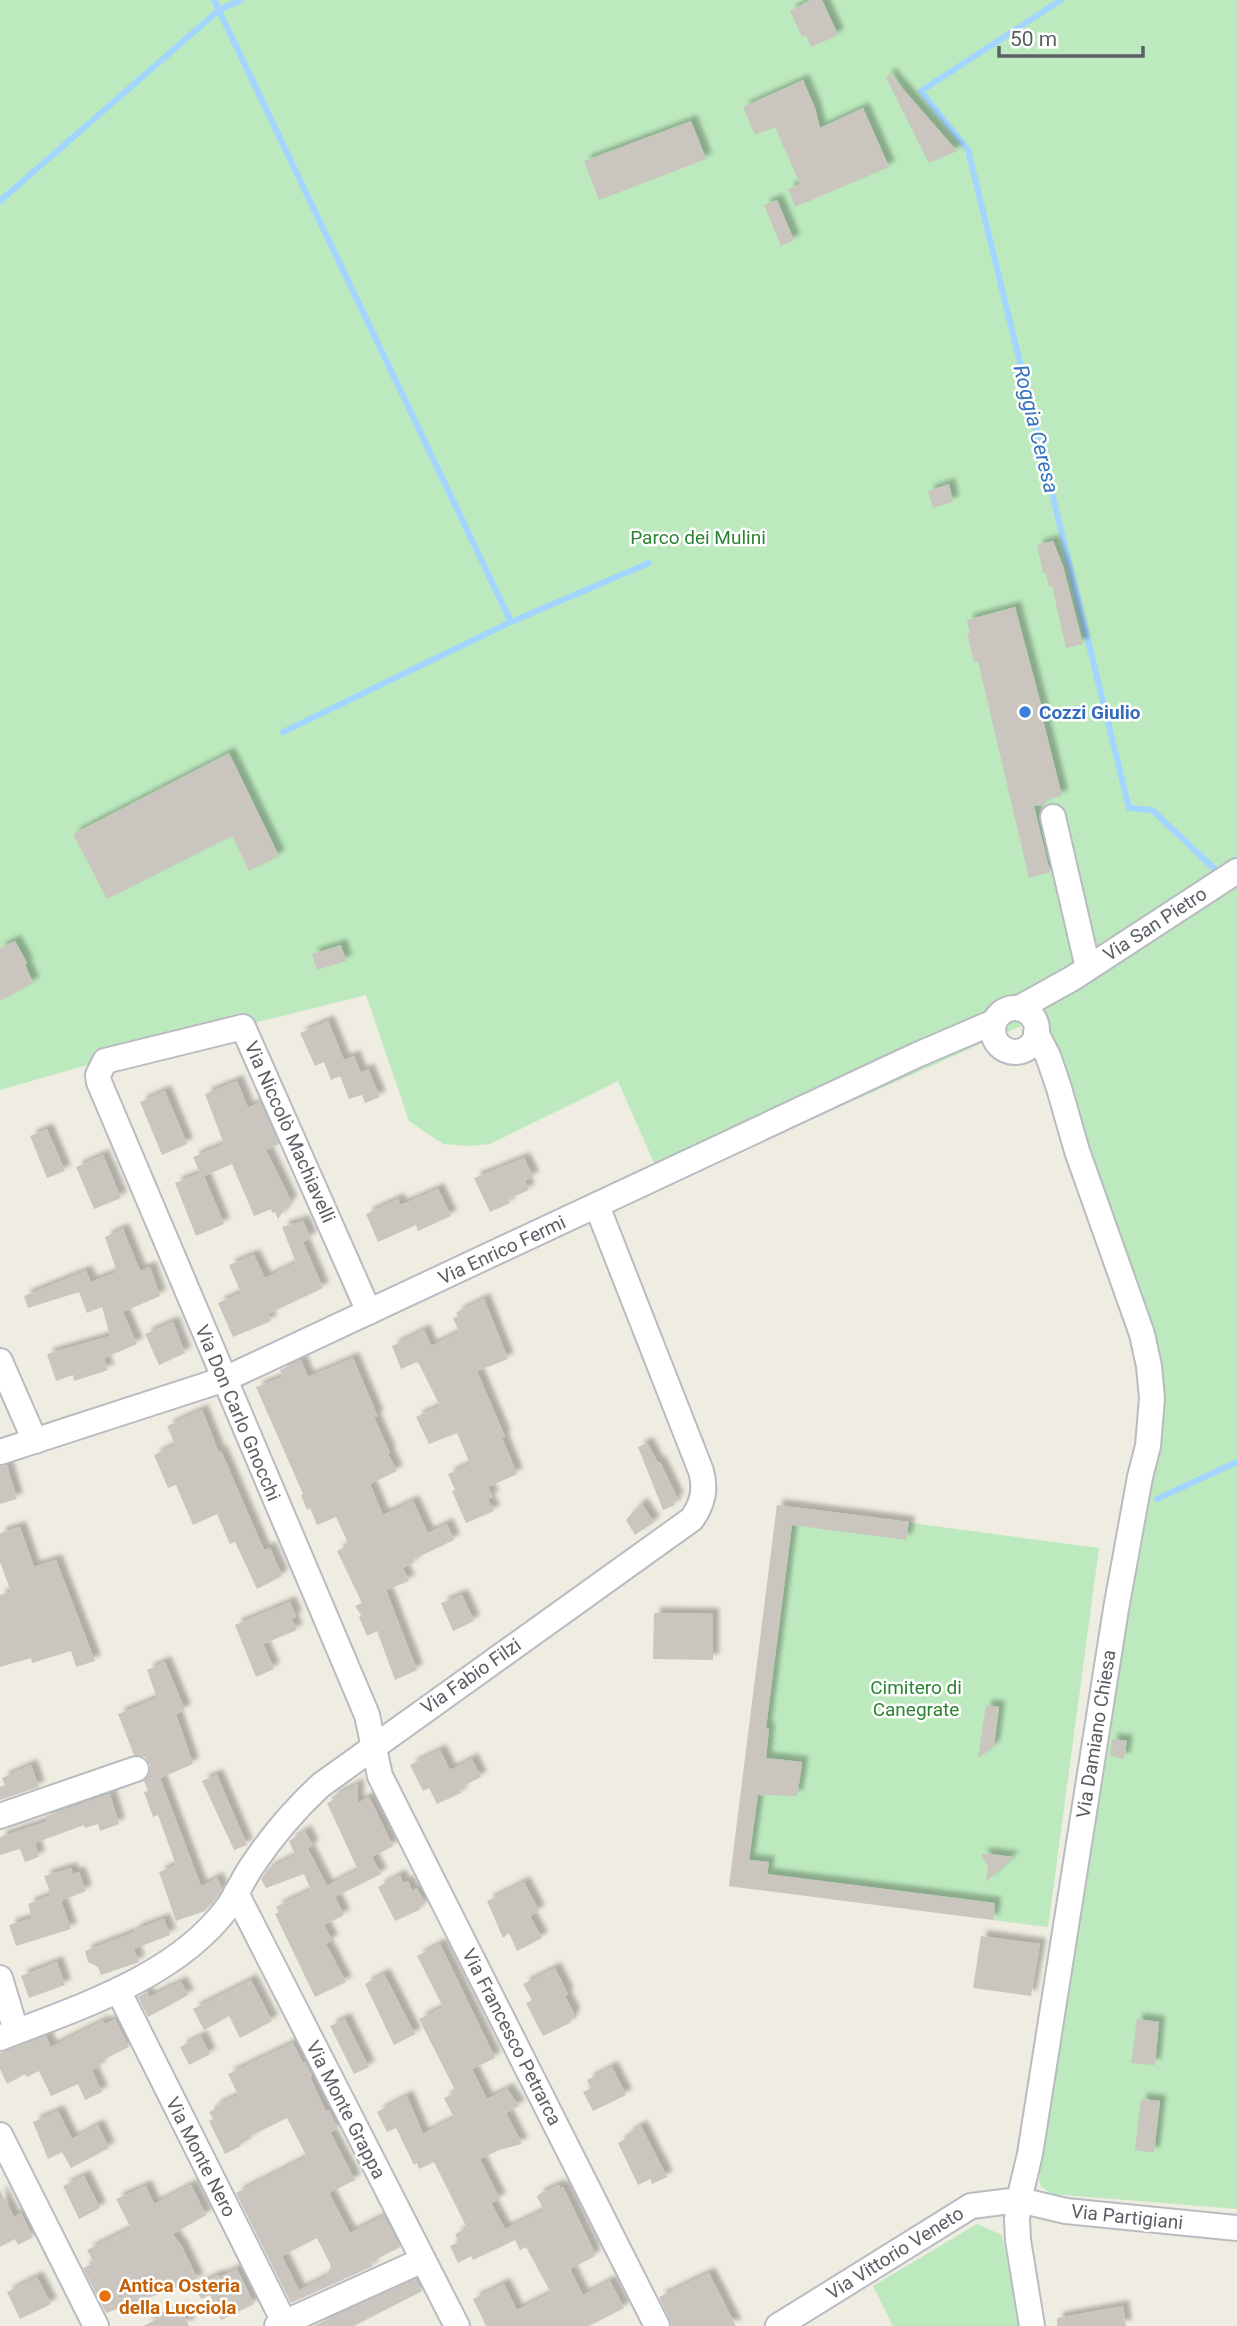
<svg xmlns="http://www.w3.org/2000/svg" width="1237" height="2326" font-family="Roboto,sans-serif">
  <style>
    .green { fill: #bce9bd }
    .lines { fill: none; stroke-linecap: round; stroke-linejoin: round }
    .stream { stroke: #a2d5ff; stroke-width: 6 }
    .building { fill: #cac6bf; fill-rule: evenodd; filter: url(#shadow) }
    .minor-casing { stroke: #b8bbc0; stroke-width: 28 }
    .minor { stroke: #fff; stroke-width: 24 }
    .shop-dot { fill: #3f7fe0; stroke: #fff; stroke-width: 2.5 }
    .food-dot { fill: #e8710a; stroke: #fff; stroke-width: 2.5 }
    .labels { text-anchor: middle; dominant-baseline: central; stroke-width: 5; stroke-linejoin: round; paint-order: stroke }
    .park-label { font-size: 19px; fill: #2c8331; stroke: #fff }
    .shop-label { font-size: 19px; font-weight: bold; fill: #366cbe; stroke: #fff; text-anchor: start }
    .street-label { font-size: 19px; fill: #5b5f65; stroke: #fff }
    .food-label { font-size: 19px; font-weight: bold; fill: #c56008; stroke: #fff; text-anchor: start }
    .water-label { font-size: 21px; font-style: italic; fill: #3674bb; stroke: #fff }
  </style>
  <defs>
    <filter id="shadow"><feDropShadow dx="6" dy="-6" stdDeviation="2" flood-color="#0004"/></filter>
  </defs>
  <rect width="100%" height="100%" fill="#efece2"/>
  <g class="green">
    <path d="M0 0H1237V2209L1052 2194 1041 2187 1039 2180 1109 1741 1143 1496 1161 1427 1041 1017 682 1177 655 1165 618 1081 490 1144 469 1146 443 1144 409 1121 366 995 91 1064 0 1090Z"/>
    <path d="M777 1505 1099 1548 1048 1927 729 1886Z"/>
    <path d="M977 2224 1002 2235 1020 2326H893L873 2286Z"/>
  </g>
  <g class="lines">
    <g class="stream">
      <path d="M214 0 511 622"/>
      <path d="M1061 0 921 91 968 150 1129 808 1152 810 1220 874"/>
      <path d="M0 201 219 10 241 0"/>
      <path d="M283 732 511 622 649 563"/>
      <path d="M1157 1499 1237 1462"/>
    </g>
  </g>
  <g class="building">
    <path d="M810 0H822L838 35 811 47 806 36 802 37 790 11Z"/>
    <path d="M890 74 957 151 929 163 886 77Z"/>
    <path d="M803 80 815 108 820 128 863 108 889 167 795 207 788 189 800 184 775 127 755 135 743 107Z"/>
    <path d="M691 121 706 159 599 200 584 161Z"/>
    <path d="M777 200 794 240 781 246 764 205Z"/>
    <path d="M949 484 953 502 933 508 928 491Z"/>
    <path d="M1053 541 1063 566 1083 644 1066 648 1052 586 1049 587 1046 573H1043L1037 545Z"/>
    <path d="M1015 607 1043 712H1041L1062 796 1045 800 1046 804 1034 806 1050 872 1029 878 978 661 974 662 967 634 970 633 967 620Z"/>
    <path d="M229 753 279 856 249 871 232 836 107 899 73 834Z"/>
    <path d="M15 941 27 963 25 964 33 983 0 1001V948Z"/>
    <path d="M341 945 346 961 317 970 312 954Z"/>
    <path d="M328 1021 344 1060 354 1056 361 1073 368 1069 380 1097 365 1103 362 1095 349 1099 340 1076 331 1080 324 1062 315 1066 300 1033Z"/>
    <path d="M237 1081 248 1108 260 1102 279 1144 266 1150 291 1201 278 1219 275 1212 272 1213 271 1209 254 1216 232 1164 204 1176 224 1224 196 1236 175 1183 200 1173 193 1157 224 1144 205 1094Z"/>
    <path d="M165 1091 187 1144 162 1155 140 1102Z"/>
    <path d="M47 1129 65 1171 47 1178 30 1136Z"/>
    <path d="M103 1155 121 1198 94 1209 76 1167Z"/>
    <path d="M524 1158 533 1177 525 1181 529 1190 508 1199 510 1203 490 1212 474 1178Z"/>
    <path d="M438 1189 451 1216 418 1231 416 1225 378 1242 366 1214 398 1199 401 1205Z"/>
    <path d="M303 1221 311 1238 303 1242 323 1288 268 1314 271 1321 233 1337 218 1303 241 1293 229 1265 254 1255 265 1278 296 1263 282 1227Z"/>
    <path d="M123 1229 140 1271 150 1267 160 1296 123 1312 137 1344 104 1358 108 1370 74 1381 73 1375 56 1381 47 1354 110 1336 102 1307 87 1313 79 1292 28 1308 24 1296 86 1271 91 1282 117 1272 105 1237Z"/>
    <path d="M484 1299 508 1359 477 1371 505 1437 502 1438 517 1474 488 1487 493 1497 488 1499 494 1511 466 1523 452 1491 455 1490 448 1474 470 1464 457 1433 429 1444 416 1417 440 1406 419 1364 417 1362 401 1369 392 1346 424 1330 431 1346 459 1332 453 1318 458 1316 456 1313Z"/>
    <path d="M173 1322 185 1353 159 1365 145 1334Z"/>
    <path d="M353 1358 378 1417H374L390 1453 388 1454 397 1471 370 1484 383 1515 413 1501 428 1533 447 1524 454 1540 414 1559 415 1562 403 1568 409 1581 386 1590 417 1670 395 1680 377 1631 367 1636 359 1617 361 1615 355 1606 362 1603 337 1551 349 1545 336 1517 317 1525 310 1508 307 1510 301 1495 303 1494 256 1387 283 1377 280 1370 301 1360 308 1377Z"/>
    <path d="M202 1410 219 1453 221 1451 264 1550 270 1548 282 1576 257 1589 235 1542 230 1544 217 1514 193 1525 176 1485 168 1488 154 1455 175 1445 167 1426Z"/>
    <path d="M647 1443 658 1463 660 1462 678 1499 674 1501 675 1505 663 1510 638 1447Z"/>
    <path d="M0 1466H7L17 1499 0 1504Z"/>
    <path d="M641 1503 654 1522 635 1535 626 1520Z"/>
    <path d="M777 1505 909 1522 906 1540 792 1525 766 1728 769 1729 766 1758 802 1762 800 1778 797 1796 758 1795 749 1860 769 1862 767 1874 995 1903 993 1920 729 1886Z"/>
    <path d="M20 1527 34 1567 56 1560 95 1661 76 1667 71 1651 32 1663 31 1658 0 1667V1595L11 1592 0 1562V1533Z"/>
    <path d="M462 1595 474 1621 453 1631 441 1603Z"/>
    <path d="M290 1602 296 1617 292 1619 297 1630 263 1644 274 1669 256 1677 235 1625Z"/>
    <path d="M654 1613 713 1614V1660L653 1659Z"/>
    <path d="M165 1662 185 1710 176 1714 193 1764 160 1778 201 1886 217 1878 222 1889 205 1911 176 1921 159 1872 176 1865 158 1815 153 1817 144 1792 148 1791 144 1781 150 1772V1765L145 1757 134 1755 118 1714 157 1698 147 1670Z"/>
    <path d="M986 1705 999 1707 994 1746 978 1758Z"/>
    <path d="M1112 1739 1127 1741 1124 1759 1110 1756Z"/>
    <path d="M440 1750 450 1770 472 1759 481 1777 459 1788 461 1793 437 1804 429 1788 423 1791 410 1765Z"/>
    <path d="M31 1765 39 1787 0 1800V1787L5 1785 2 1778Z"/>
    <path d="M217 1775 247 1845 234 1850 202 1781Z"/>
    <path d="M358 1784V1803L369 1797 393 1846 372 1857 381 1874 335 1897 344 1915 324 1925 332 1940 326 1944 346 1982 315 1997 275 1914 279 1912 276 1907 311 1890 304 1874 266 1888 261 1879 268 1869 308 1849 327 1886 358 1870 327 1803 333 1800 332 1797Z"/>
    <path d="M110 1794 119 1824 100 1831 98 1824 85 1828 84 1825 35 1843 39 1857 25 1862 20 1849 0 1855V1837L48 1821 46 1816Z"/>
    <path d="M305 1831 313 1846 295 1855 289 1841Z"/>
    <path d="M981 1854H991L1013 1857 986 1882 988 1866Z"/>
    <path d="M71 1868 73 1874 79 1872 86 1891 61 1901 71 1929 16 1946 9 1925 32 1918 28 1904 51 1895 44 1876Z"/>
    <path d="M400 1875 403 1883 408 1881 412 1891 417 1888 425 1903 419 1906 421 1909 395 1921 378 1887Z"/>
    <path d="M524 1882 539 1911 530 1916 542 1938 517 1951 509 1933 503 1938 487 1901Z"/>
    <path d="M164 1919 170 1935 134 1949 139 1962 101 1975 98 1967 88 1962 85 1951 135 1932 134 1930Z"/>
    <path d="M981 1936 1040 1944 1031 1996 973 1988Z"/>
    <path d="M440 1944 495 2058 472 2069 487 2099 507 2089 519 2106 506 2113 522 2144 499 2150 480 2159 500 2199 491 2203 505 2229 544 2210 537 2197 539 2194 559 2185 560 2188 563 2187 594 2251 592 2252 595 2256 570 2269 583 2295 610 2281 624 2308 589 2326H486L473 2299 504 2284 517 2310 551 2293 526 2247 520 2250 515 2240 473 2260 471 2256 458 2263 450 2246 459 2242 455 2234 467 2228 434 2162 419 2169 417 2163 414 2165 396 2128 387 2132 377 2112 407 2096 423 2134 454 2118 444 2098 456 2092 419 2019 443 2007 417 1956Z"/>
    <path d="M57 1962 65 1985 29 1998 21 1976Z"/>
    <path d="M555 1968 568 1994 565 1996 574 2013 570 2023 543 2036 526 2003 532 2000 523 1984Z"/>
    <path d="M384 1974 415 2034 394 2045 365 1984Z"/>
    <path d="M251 1980 272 2021 240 2038 229 2016 204 2030 193 2009Z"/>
    <path d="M181 1982 188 1995 148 2017 138 1997 147 1992 149 1997Z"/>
    <path d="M115 2019 129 2047 98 2062 101 2066 92 2070 102 2092 85 2100 78 2084 51 2096 39 2071 27 2077 25 2074 7 2084 0 2069V2053L46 2036 51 2047 103 2021 105 2024Z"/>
    <path d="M345 2019 369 2067 354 2074 330 2026Z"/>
    <path d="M1137 2019 1159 2022 1155 2065 1131 2063Z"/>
    <path d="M201 2036 210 2054 189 2065 180 2047Z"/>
    <path d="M293 2043 303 2063 305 2062 312 2076 310 2077 326 2112 329 2110 338 2129 330 2132 355 2180 329 2193 350 2233 384 2216 400 2247 371 2262 373 2266 291 2303 236 2193 307 2157 287 2118 250 2136 252 2138 240 2144 241 2146 225 2154 209 2121 213 2119 209 2112 215 2109 214 2107 238 2095 228 2074ZM317 2238 331 2266 326 2277 299 2290 282 2256Z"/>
    <path d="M612 2067 626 2095 593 2111 583 2092 591 2088 587 2080Z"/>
    <path d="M1141 2099 1160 2101 1154 2153 1135 2150Z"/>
    <path d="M58 2111 72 2139 98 2125 109 2148 71 2168 62 2152 48 2159 33 2122Z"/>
    <path d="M641 2126 667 2177 652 2184 650 2179 638 2185 618 2143 628 2137 627 2134Z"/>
    <path d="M84 2176 100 2208 79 2219 63 2186Z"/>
    <path d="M191 2185 206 2215 173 2234 182 2247 198 2280 106 2313 83 2268 94 2263 87 2250 131 2228 116 2199 146 2186 154 2204Z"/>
    <path d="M0 2190 14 2217 21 2213 33 2237 18 2245 15 2239 0 2247Z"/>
    <path d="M237 2269 254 2304 221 2320 210 2295 201 2299 195 2286 218 2275 219 2277Z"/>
    <path d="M709 2273 736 2326H672L659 2297Z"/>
    <path d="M37 2277 51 2304 20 2319 7 2292Z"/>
    <path d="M416 2279 422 2291 354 2326H313Z"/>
    <path d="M1123 2306 1126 2326H1057V2318Z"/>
    <path d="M180 2308 189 2326H143Z"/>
  </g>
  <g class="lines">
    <g class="minor-casing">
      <g id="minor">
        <path d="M1053 817 1088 968"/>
        <path d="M1019 1008 1073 978 1237 871"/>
        <circle cx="1015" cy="1030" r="22"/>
        <path d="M369 1312 243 1027 105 1061 98 1075 99 1082 367 1715 380 1776 657 2326"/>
        <path d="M0 1361 35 1441"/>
        <path d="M0 1452 225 1379 917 1055 994 1022"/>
        <path d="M0 1816 136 1769"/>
        <path d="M236 1893 457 2326"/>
        <path d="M0 1978 16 2031"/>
        <path d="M119 1992 286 2326"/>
        <path d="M0 2038C79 2007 175 1978 228 1907 237 1894 243 1879 252 1866 272 1836 295 1809 321 1785L692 1519C703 1503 706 1489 701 1471L597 1206"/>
        <path d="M0 2135 96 2326"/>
        <path d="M277 2326 423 2260"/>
        <path d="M778 2326 971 2206 1019 2200 1066 2211 1237 2228"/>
        <path d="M1032 2326 1018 2240 1017 2219 1019 2200 1030 2154 1116 1609 1140 1477 1148 1446 1152 1398 1149 1366 1142 1334 1077 1151 1059 1088 1048 1056 1036 1033"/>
      </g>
    </g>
    <use href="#minor" class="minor"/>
  </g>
  <circle class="shop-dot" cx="1025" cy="712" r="7"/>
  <circle class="food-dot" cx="105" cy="2296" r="7"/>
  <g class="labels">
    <g class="park-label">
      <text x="698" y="537">Parco dei Mulini</text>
      <text x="916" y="1687">Cimitero di<tspan x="916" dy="22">Canegrate</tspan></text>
    </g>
    <g class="shop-label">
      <text x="1039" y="712">Cozzi Giulio</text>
    </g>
    <g class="street-label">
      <text transform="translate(1155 924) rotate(-33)">Via San Pietro</text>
      <text transform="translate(290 1132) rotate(66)">Via Niccolò Machiavelli</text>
      <text transform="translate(502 1250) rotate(-25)">Via Enrico Fermi</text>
      <text transform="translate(238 1413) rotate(67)">Via Don Carlo Gnocchi</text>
      <text transform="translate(471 1676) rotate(-35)">Via Fabio Filzi</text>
      <text transform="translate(1096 1734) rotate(-81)">Via Damiano Chiesa</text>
      <text transform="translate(512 2037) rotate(63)">Via Francesco Petrarca</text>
      <text transform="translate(346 2110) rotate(63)">Via Monte Grappa</text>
      <text transform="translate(201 2157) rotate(63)">Via Monte Nero</text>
      <text transform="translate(1127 2217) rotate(6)">Via Partigiani</text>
      <text transform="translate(895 2253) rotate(-32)">Via Vittorio Veneto</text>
    </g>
    <g class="food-label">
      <text x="119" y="2285">Antica Osteria<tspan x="119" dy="22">della Lucciola</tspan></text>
    </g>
    <g class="water-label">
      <text transform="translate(1036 429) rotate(76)">Roggia Ceresa</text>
    </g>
  </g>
  <path d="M999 46v10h144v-10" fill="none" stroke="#5b5f65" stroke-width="3.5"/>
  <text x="1010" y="46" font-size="21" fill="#5b5f65" stroke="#ffffff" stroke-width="5" paint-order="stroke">50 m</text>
</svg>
